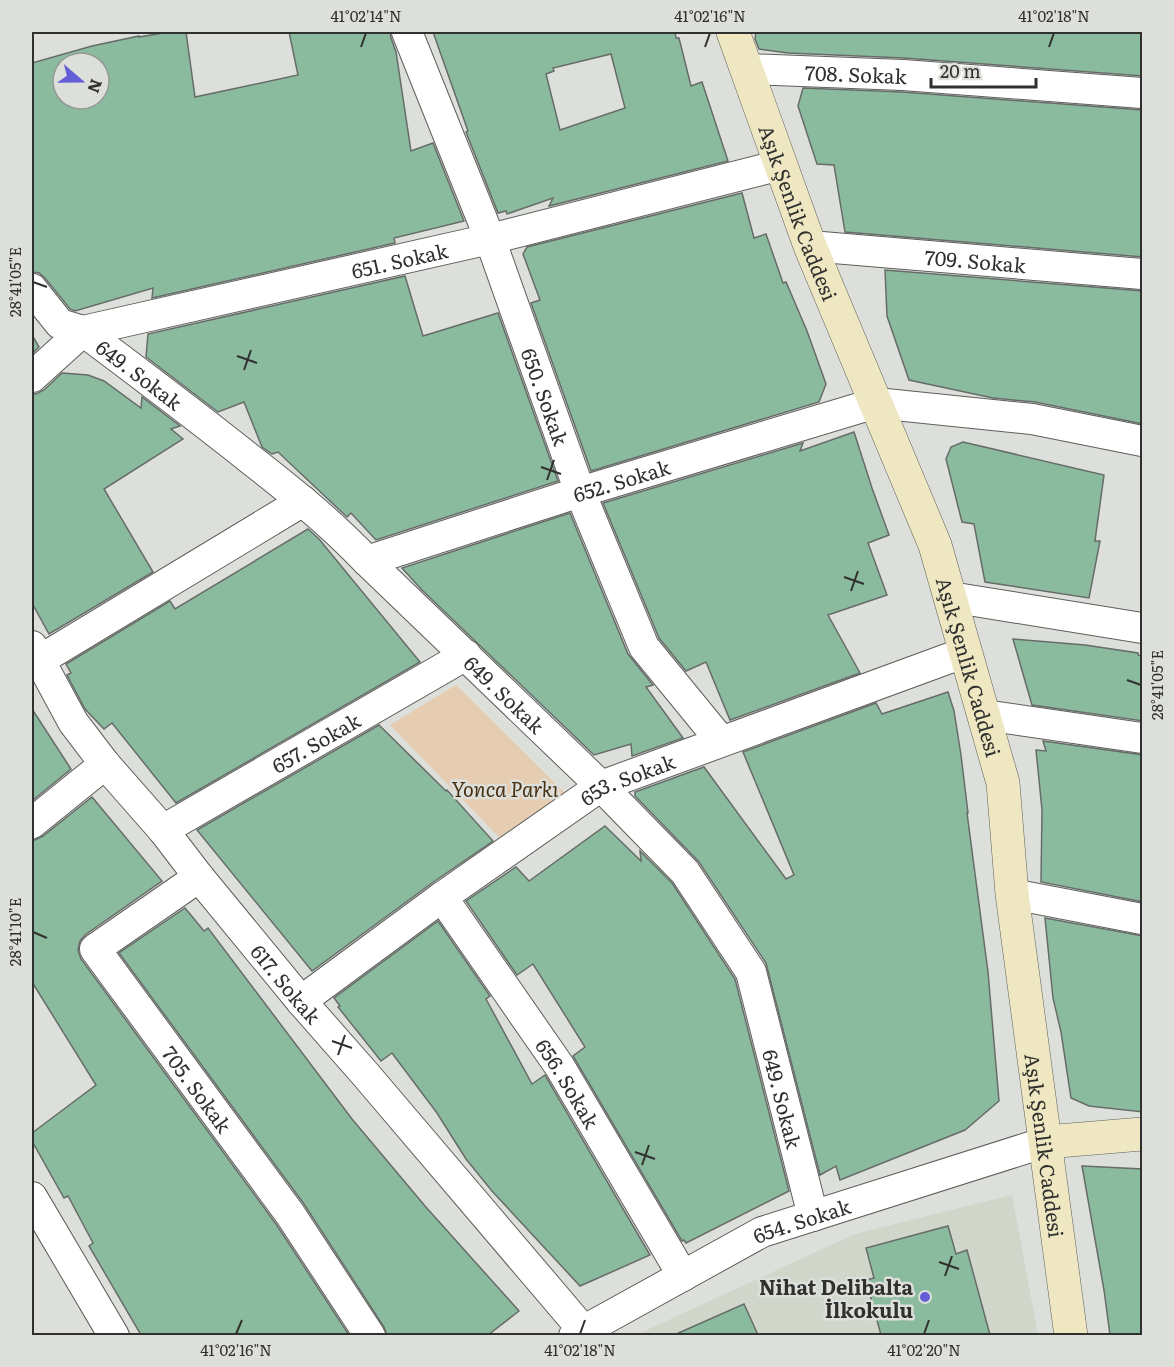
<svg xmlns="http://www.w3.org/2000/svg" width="1174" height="1367" font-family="Literata,serif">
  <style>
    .built { fill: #d0d6ca }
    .green { fill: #e6ccb0 }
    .building { fill: #8bbb9f; stroke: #676c69; stroke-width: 1.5; fill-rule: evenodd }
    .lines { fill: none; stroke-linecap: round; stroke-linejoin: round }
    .street-casing { stroke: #5d5f5b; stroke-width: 32 }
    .secondary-casing { stroke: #5d5f5b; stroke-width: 34 }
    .street { stroke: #fff; stroke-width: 30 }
    .secondary { stroke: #eee7c2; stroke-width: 33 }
    .ticks { fill: none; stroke: #30312f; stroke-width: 2 }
    .poi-dot { fill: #645ed7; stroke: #dcdfda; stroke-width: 2 }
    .labels { text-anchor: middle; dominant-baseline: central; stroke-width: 5; stroke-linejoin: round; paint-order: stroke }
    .street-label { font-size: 20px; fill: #30312f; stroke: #dcdfda }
    .park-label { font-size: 20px; font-style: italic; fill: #482f12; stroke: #dcdfda }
    .poi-label { font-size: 20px; font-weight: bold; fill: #30312f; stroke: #dcdfda; text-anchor: end }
    .neatline { fill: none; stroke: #30312f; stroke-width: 2 }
    .ticks-label { font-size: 15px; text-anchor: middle; fill: #30312f }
  </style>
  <rect width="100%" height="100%" fill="#dcdfda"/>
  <path class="built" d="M1012 1195 1038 1335 634 1336 855 1234Z"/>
  <path class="green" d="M456 685 567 795 499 837 390 725Z"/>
  <g class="building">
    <path d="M169 32H186L195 97 298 75 289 32H390L391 38 396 52 411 151 433 143 464 221 394 238 395 243 152 298 153 288 75 311 70 309 45 278 39 273 32 272V63L92 46 139 36V37ZM63 63H99V99H63Z"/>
    <path d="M433 32H675L676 38H679L691 86 702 82 728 161 549 206 553 198 507 214 506 211 498 213 466 132 468 131ZM611 54 625 108 560 130 546 74 554 71 553 68Z"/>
    <path d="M756 32H1143V76L904 58 788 53 759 49 755 39Z"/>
    <path d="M803 88 902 92 1143 110V257L845 232 834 165 817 164 798 106Z"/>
    <path d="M742 193 754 238 766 234 783 283 786 282 807 331 826 384 819 402 591 471 531 303 540 300 523 254 527 247Z"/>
    <path d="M885 270 1143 291V424L1035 402 993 398 909 380 887 316Z"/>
    <path d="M405 276 423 336 498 313 558 481 376 540 351 513 347 517 278 452 272 454 262 447 244 402 218 412 146 357 148 334Z"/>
    <path d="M32 335 39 347 32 354Z"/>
    <path d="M62 373 88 375 104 381 141 408 142 397 180 426 171 429 183 439 104 489 153 572 49 634 32 603V394H36L44 390Z"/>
    <path d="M854 432 872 488 889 535 868 543 887 595 828 615 860 673 730 720 706 662 686 671 659 638 603 503 803 443 800 451Z"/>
    <path d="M963 442 1104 475 1095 541H1100L1089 598 985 582 974 524 962 522 946 459 951 447Z"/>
    <path d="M570 513 628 654 653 685 646 687 683 738 632 756 631 744 594 755 422 590 402 568Z"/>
    <path d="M308 529 319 539 420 662 176 803 112 723 104 729 85 709 67 675 71 673 66 664 170 601 175 609Z"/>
    <path d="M1013 639 1085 645 1138 653V655L1143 656V721L1032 705Z"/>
    <path d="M948 692 954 711 961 755 968 813H967L988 972 999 1101 965 1130 840 1180 836 1166 820 1175 766 963 699 862 635 796V792L704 767 786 879 794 875 743 752 876 703 882 714Z"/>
    <path d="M32 709 71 769 32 801Z"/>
    <path d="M379 725 446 791 447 790 493 841 432 883 312 971 197 830Z"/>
    <path d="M1043 741 1143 755V902L1041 882 1042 810 1036 750 1046 751Z"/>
    <path d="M92 797 162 881 85 935 80 941 78 950 81 959 276 1224 349 1335H141L89 1246 93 1243 68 1196 64 1198 32 1141V1133L96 1085 32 982V840H35L43 836Z"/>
    <path d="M605 826 641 861 640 851 672 883 735 979 789 1191 686 1243 684 1240 682 1241 573 1056 585 1047 533 964 517 975 466 901 516 867 529 881Z"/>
    <path d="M185 908 204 931 208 928 352 1119 425 1206 519 1311 488 1335H387L384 1327 304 1204 119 953Z"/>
    <path d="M1045 918 1143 936V1112L1089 1106 1071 1098 1061 1032 1053 998Z"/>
    <path d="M438 921 490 996 486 999 532 1084 545 1075 650 1255 580 1286 492 1191 466 1159 437 1113 392 1053 381 1061 338 1007 340 1006 334 998Z"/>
    <path d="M1082 1166 1143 1169V1335H1110L1104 1290Z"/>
    <path d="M948 1226 956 1254 967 1250 990 1335H881L866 1280 874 1278 866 1248Z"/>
    <path d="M744 1304 758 1335H674Z"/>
  </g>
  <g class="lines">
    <g class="street-casing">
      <g id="street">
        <path id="s1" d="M407 32 490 239 580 492 644 647 721 741"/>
        <path id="s2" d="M746 69 903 75 1142 93"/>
        <path id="s3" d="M810 246 1142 274"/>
        <path id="s4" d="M32 289 60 324 83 331C139 373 195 415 250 459 291 491 331 523 367 561L601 786 685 872 751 972 813 1216"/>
        <path id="s5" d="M32 377 83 331 490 239 781 165"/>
        <path id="s6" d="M367 561 580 492 876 403 1032 419 1142 441"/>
        <path d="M950 597 1142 628"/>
        <path id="s7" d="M32 646 73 722 105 764 163 830 199 877 301 1001 366 1075 583 1330 585 1336"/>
        <path d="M40 660 303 501"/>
        <path d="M984 715 1142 738"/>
        <path d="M32 823 105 764"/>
        <path id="s8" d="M163 830 466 655"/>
        <path id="s9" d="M199 877 95 949 290 1214 370 1336"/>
        <path d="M1012 894 1142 919"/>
        <path id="s10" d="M442 897 560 1067 683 1276"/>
        <path id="s11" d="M301 1001 442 897 601 786 966 652"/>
        <path d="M32 1197 114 1336"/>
        <path id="s12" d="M574 1336 762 1232 1046 1142"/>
      </g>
    </g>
    <g class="secondary-casing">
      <g id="secondary">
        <path id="s13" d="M733 32 810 246 935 545 1003 783 1012 894 1071 1336"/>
        <path d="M1046 1142 1142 1134"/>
      </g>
    </g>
    <use href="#street" class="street"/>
    <use href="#secondary" class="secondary"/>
  </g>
  <path class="ticks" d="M361 47 366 33M705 47 710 33M1049 47 1054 33M33 282 47 287M237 356 257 363M244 370 251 350M541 467 561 474M547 480 554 460M844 577 864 584M851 591 858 571M1127 680 1141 685M33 932 47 938M332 1041 352 1048M338 1055 345 1035M635 1152 655 1159M642 1165 649 1145M939 1262 959 1269M945 1276 952 1256M236 1334 242 1320M580 1334 585 1320M924 1334 929 1320"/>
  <circle class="poi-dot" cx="925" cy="1297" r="6"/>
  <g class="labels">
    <g class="street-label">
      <text stroke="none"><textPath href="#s2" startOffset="110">708. Sokak</textPath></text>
      <text stroke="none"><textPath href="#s13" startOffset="192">Aşık Şenlik Caddesi</textPath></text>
      <text stroke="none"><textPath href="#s5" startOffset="393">651. Sokak</textPath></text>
      <text stroke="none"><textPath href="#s3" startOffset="166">709. Sokak</textPath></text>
      <text stroke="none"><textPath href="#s4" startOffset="140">649. Sokak</textPath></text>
      <text stroke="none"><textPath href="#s1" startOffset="390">650. Sokak</textPath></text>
      <text stroke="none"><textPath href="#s6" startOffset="267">652. Sokak</textPath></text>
      <text stroke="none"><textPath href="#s13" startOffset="678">Aşık Şenlik Caddesi</textPath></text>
      <text stroke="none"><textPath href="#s4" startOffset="626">649. Sokak</textPath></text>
      <text stroke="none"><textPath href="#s8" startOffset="176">657. Sokak</textPath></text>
      <text stroke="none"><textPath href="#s11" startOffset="396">653. Sokak</textPath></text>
      <text stroke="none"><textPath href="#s7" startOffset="424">617. Sokak</textPath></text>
      <text stroke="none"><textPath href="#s10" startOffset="225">656. Sokak</textPath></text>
      <text stroke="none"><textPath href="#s9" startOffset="300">705. Sokak</textPath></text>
      <text stroke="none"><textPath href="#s4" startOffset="1130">649. Sokak</textPath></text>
      <text stroke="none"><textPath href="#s13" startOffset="1164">Aşık Şenlik Caddesi</textPath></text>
      <text stroke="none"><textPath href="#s12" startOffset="256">654. Sokak</textPath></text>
    </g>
    <g class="park-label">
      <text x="505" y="788">Yonca Parkı</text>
    </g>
    <g class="poi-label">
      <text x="913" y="1286">Nihat Delibalta<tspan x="913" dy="23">İlkokulu</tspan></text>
    </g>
  </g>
  <rect width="1174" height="1367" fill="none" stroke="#dcdfda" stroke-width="66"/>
  <g transform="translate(81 81) rotate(110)"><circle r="28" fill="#dcdfda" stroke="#979996" stroke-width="1.5"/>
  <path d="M0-4.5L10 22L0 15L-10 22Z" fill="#645ed7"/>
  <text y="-9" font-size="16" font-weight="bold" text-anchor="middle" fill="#30312f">N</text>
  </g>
  <path d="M931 78v9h105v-9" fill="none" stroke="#30312f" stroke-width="3"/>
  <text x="940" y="78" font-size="18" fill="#30312f" stroke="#dcdfda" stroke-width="4.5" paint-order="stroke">20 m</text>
  <rect x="33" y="33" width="1108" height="1301" class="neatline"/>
  <g class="ticks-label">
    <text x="366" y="22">41°02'14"N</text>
    <text x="710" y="22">41°02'16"N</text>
    <text x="1054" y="22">41°02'18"N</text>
    <text transform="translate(16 282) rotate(-90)" y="5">28°41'05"E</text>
    <text transform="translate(1158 685) rotate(-90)" y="5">28°41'05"E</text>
    <text transform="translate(16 932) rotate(-90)" y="5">28°41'10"E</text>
    <text x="236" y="1356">41°02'16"N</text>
    <text x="580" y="1356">41°02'18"N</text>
    <text x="924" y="1356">41°02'20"N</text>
  </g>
</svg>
